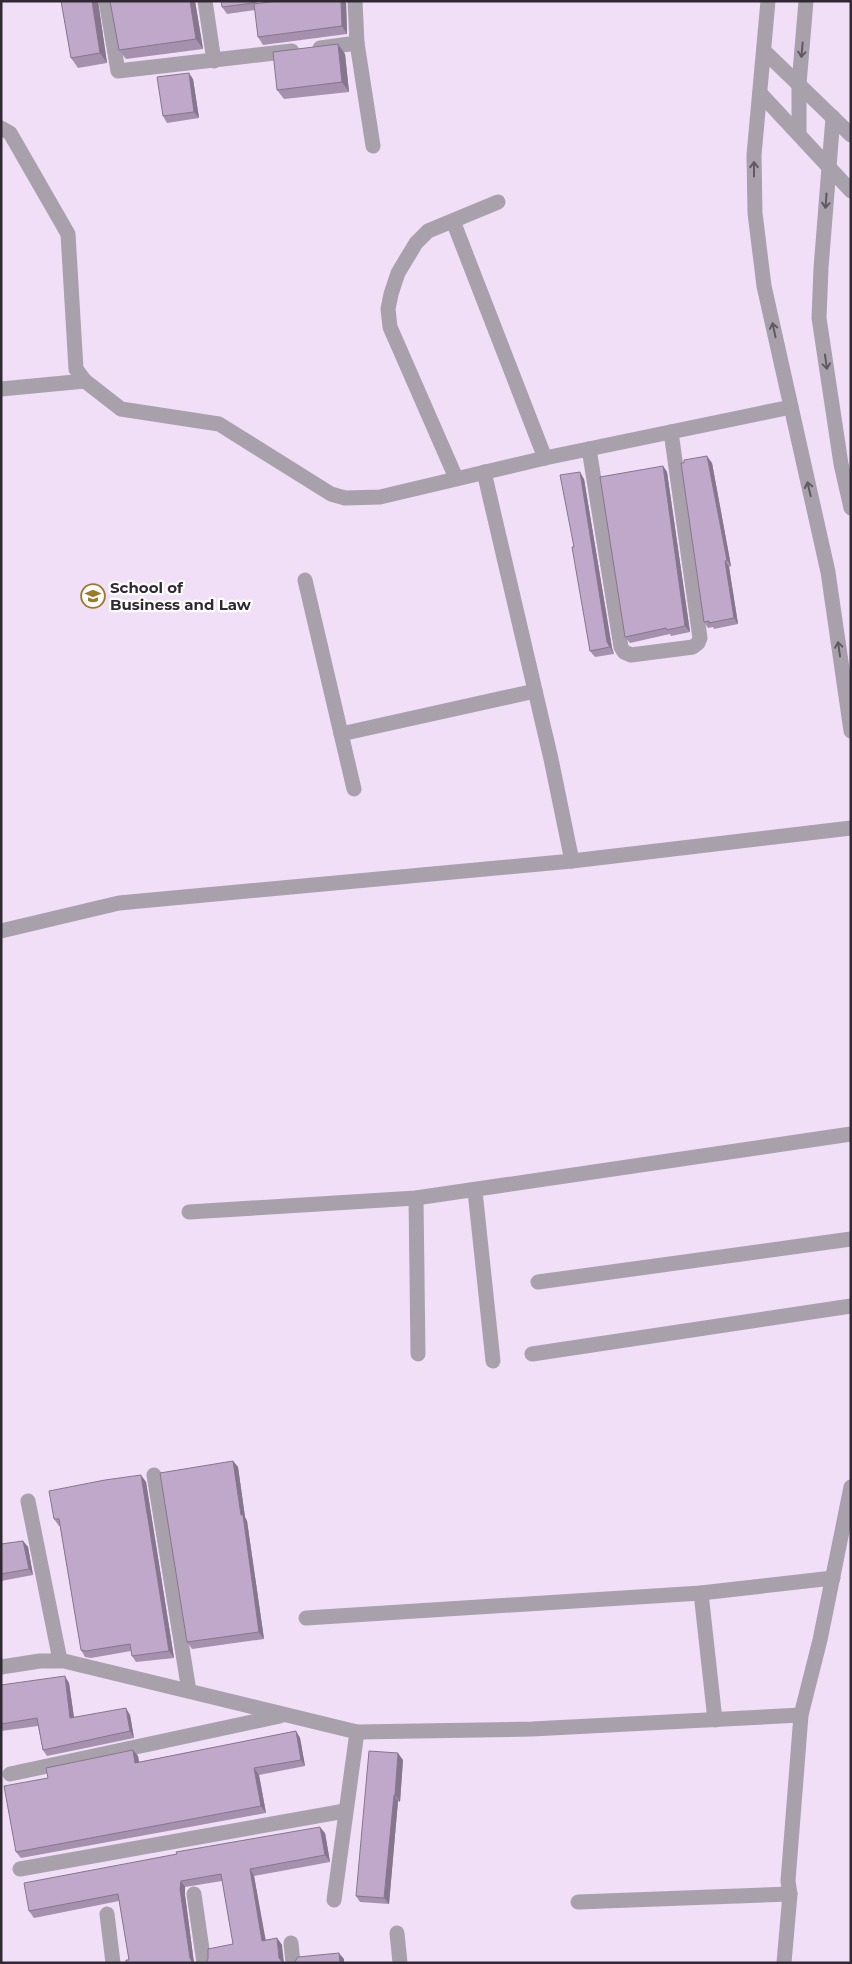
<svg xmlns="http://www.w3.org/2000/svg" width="852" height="1964" font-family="Montserrat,sans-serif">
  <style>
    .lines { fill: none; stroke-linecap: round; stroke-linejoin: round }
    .street { stroke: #a8a1ab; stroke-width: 15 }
    .wall { fill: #a590ae }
    .shaded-wall { fill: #86768d }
    .building { fill: #c0a8ca; stroke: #86768d }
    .oneway { stroke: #605963 }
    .labels { text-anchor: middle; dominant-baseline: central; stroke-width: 4.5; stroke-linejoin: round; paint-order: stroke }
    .poi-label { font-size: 15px; font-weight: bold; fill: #302933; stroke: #fff; text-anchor: start }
  </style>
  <rect width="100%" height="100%" fill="#f1dff8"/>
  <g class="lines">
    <g class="street">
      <path d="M106 1 118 71 292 51"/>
      <path d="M205 1 214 61"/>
      <path d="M355 1 357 43 373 146"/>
      <path d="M768 1 754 155 755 213 764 286 828 572 851 731"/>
      <path d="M320 48 357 43"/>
      <path d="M764 51 851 135"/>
      <path d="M760 93 851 191"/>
      <path d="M833 117 821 268 819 318 841 464 851 508"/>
      <path d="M1 128 10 133 68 234 76 369 85 381 121 409 219 424 331 494 345 498 380 497 545 458 791 407"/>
      <path d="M799 134V84L806 1"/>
      <path d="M453 221 545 458"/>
      <path d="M1 389 85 381"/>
      <path d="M589 449 621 647 624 652 631 655 693 647 698 643 700 638 671 432"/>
      <path d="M484 472 551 759 572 861"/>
      <path d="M456 478 390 327 388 309 391 294 398 273 416 243 428 231 498 202"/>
      <path d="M305 580 354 789"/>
      <path d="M341 734 535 691"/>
      <path d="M1 931 119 903 572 861 851 828"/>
      <path d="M475 1191 493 1361"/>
      <path d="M416 1198 418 1354"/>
      <path d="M189 1212 416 1198 851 1134"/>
      <path d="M538 1282 851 1239"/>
      <path d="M532 1354 851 1306"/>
      <path d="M154 1475 189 1691"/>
      <path d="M28 1501 60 1660"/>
      <path d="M701 1593 715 1720"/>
      <path d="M306 1618 701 1593 833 1578"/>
      <path d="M1 1667 40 1661H64L357 1732 532 1729 801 1715"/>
      <path d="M10 1774 280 1716"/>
      <path d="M20 1869 345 1811"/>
      <path d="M194 1894 204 1963"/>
      <path d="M334 1900 357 1732"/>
      <path d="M578 1902 790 1894"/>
      <path d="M107 1914 113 1963"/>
      <path d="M397 1933 400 1963"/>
      <path d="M291 1943 293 1963"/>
      <path d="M784 1963 790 1894 788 1881 801 1715 820 1640 851 1487"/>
    </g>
  </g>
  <g class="wall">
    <path d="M61 1H98L107 63 78 68 71 58Z"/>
    <path d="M195 1 203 49 126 59 119 50Z"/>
    <path d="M257 1V4L346 1 347 34 263 45 258 37 255 10 227 14 222 7Z"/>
    <path d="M345 54 349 92 284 99 277 90Z"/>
    <path d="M193 79 199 118 167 123 163 116Z"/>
    <path d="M712 463 731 566 729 567 738 624 714 629 713 627 708 628 704 622Z"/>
    <path d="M663 466 667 472 690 632 671 636 670 634 630 643 625 637Z"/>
    <path d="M584 479 612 648 614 654 595 657 590 651 574 547Z"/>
    <path d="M233 1461 238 1467 245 1517 247 1521 264 1639 192 1649 187 1642Z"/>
    <path d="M146 1482 174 1658 136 1662 132 1656 131 1651 91 1658 85 1657 81 1650 60 1526H59L54 1519Z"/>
    <path d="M23 1541 28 1547 33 1575 1 1581V1544Z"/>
    <path d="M69 1683 74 1717 130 1715 134 1738 47 1756 43 1750 38 1726 1 1731V1685Z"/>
    <path d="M296 1731 300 1738 305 1766 259 1775 266 1813 21 1858 16 1852 48 1778 133 1750 138 1756 139 1762Z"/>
    <path d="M403 1760 400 1802 398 1801 389 1904 360 1902 356 1896Z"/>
    <path d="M325 1833 330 1862 254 1876 265 1940 277 1938 282 1945 233 1944 222 1881 185 1887V1895L194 1963H126L129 1960 119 1901 34 1918 29 1911Z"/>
  </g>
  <g class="shaded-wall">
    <path d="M92 1H98L107 63 100 53Z"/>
    <path d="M190 1H195L203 49 196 39Z"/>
    <path d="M341 1H346L347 34 342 26Z"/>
    <path d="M338 44 345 54 349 92 342 82Z"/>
    <path d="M189 73 193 79 199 118 194 112Z"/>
    <path d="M707 456 712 463 731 566 727 560Z"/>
    <path d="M663 466 667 472 690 632 685 626Z"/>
    <path d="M580 472 584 479 612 648 614 654 610 647 607 642Z"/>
    <path d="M725 561 729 567 738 624 734 618Z"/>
    <path d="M233 1461 238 1467 245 1517 247 1521 264 1639 259 1632 241 1515Z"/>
    <path d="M141 1475 146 1482 174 1658 169 1651Z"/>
    <path d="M23 1541 28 1547 33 1575 29 1569Z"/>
    <path d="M65 1676 69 1683 75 1725 70 1718Z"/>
    <path d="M126 1708 130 1715 134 1738 130 1731Z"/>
    <path d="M296 1731 300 1738 305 1766 301 1760Z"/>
    <path d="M133 1750 138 1756 140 1769 135 1763Z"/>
    <path d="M398 1753 403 1760 400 1802 395 1795Z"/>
    <path d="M254 1768 259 1775 266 1813 261 1806Z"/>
    <path d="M394 1795 398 1801 389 1904 384 1898Z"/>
    <path d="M320 1827 325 1833 330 1862 325 1855Z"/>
    <path d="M250 1869 254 1876 267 1947 262 1941Z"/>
    <path d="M181 1881 185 1887V1895L194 1963H193L190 1958 180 1889Z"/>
    <path d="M277 1938 282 1945 284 1963H283L279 1958Z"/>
    <path d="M339 1953 344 1959V1963H340Z"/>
  </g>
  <g class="building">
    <path d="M61 1H92L100 53 71 58Z"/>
    <path d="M110 1H190L196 39 119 50Z"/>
    <path d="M221 1H253V3L222 7Z"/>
    <path d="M277 1H341L342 26 258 37 254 4Z"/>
    <path d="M338 44 342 82 277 90 273 52Z"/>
    <path d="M189 73 194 112 163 116 157 77Z"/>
    <path d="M707 456 727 560 725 561 734 618 709 623V621L704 622 681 463H684V460Z"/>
    <path d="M663 466 685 626 667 630 666 628 625 637 600 477Z"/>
    <path d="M580 472 607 642 610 647 590 651 572 547H574L560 475Z"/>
    <path d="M233 1461 241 1515H243L259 1632 187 1642 160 1473Z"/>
    <path d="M141 1475 169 1651 132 1656 130 1644 86 1651 81 1650 59 1519H54L49 1491 105 1480Z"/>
    <path d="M23 1541 29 1569 1 1574V1544Z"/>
    <path d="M65 1676 70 1718 126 1708 130 1731 43 1750 37 1718 1 1724V1685Z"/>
    <path d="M296 1731 301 1760 254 1768 261 1806 16 1852 4 1786 48 1778 46 1768 133 1750 135 1763Z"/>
    <path d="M369 1751 398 1753 395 1795H394L384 1898 356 1896Z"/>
    <path d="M320 1827 325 1855 250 1869 262 1941 277 1938 279 1958 283 1963H206L208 1959V1949L233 1944 221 1874 181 1881 180 1889 190 1958 193 1963H126V1960H129L118 1894 29 1911 24 1883 177 1854 176 1852Z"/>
    <path d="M339 1953 340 1963H294L298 1957Z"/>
  </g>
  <defs><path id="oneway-shaft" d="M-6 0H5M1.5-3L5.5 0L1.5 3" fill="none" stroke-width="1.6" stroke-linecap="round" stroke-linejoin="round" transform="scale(1.25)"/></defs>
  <g class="oneway">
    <use href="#oneway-shaft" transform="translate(802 50) rotate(95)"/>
    <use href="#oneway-shaft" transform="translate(754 169) rotate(-90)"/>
    <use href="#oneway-shaft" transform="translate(826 201) rotate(94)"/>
    <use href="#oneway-shaft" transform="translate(774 330) rotate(-102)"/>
    <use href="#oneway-shaft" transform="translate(826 362) rotate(82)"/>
    <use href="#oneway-shaft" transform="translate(809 489) rotate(-103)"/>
    <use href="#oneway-shaft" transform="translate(839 649) rotate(-98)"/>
  </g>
  <defs>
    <g id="university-ring" transform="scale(1.25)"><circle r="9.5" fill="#fff" stroke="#9e7a26" stroke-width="1.5"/><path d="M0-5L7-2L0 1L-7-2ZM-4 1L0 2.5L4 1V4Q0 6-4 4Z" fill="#9e7a26"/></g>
  </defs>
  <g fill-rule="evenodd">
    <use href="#university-ring" x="93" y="596"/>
  </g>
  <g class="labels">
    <g class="poi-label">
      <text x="110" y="587">School of<tspan x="110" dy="17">Business and Law</tspan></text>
    </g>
  </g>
  <rect width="852" height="1964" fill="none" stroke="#302933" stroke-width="5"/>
</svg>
